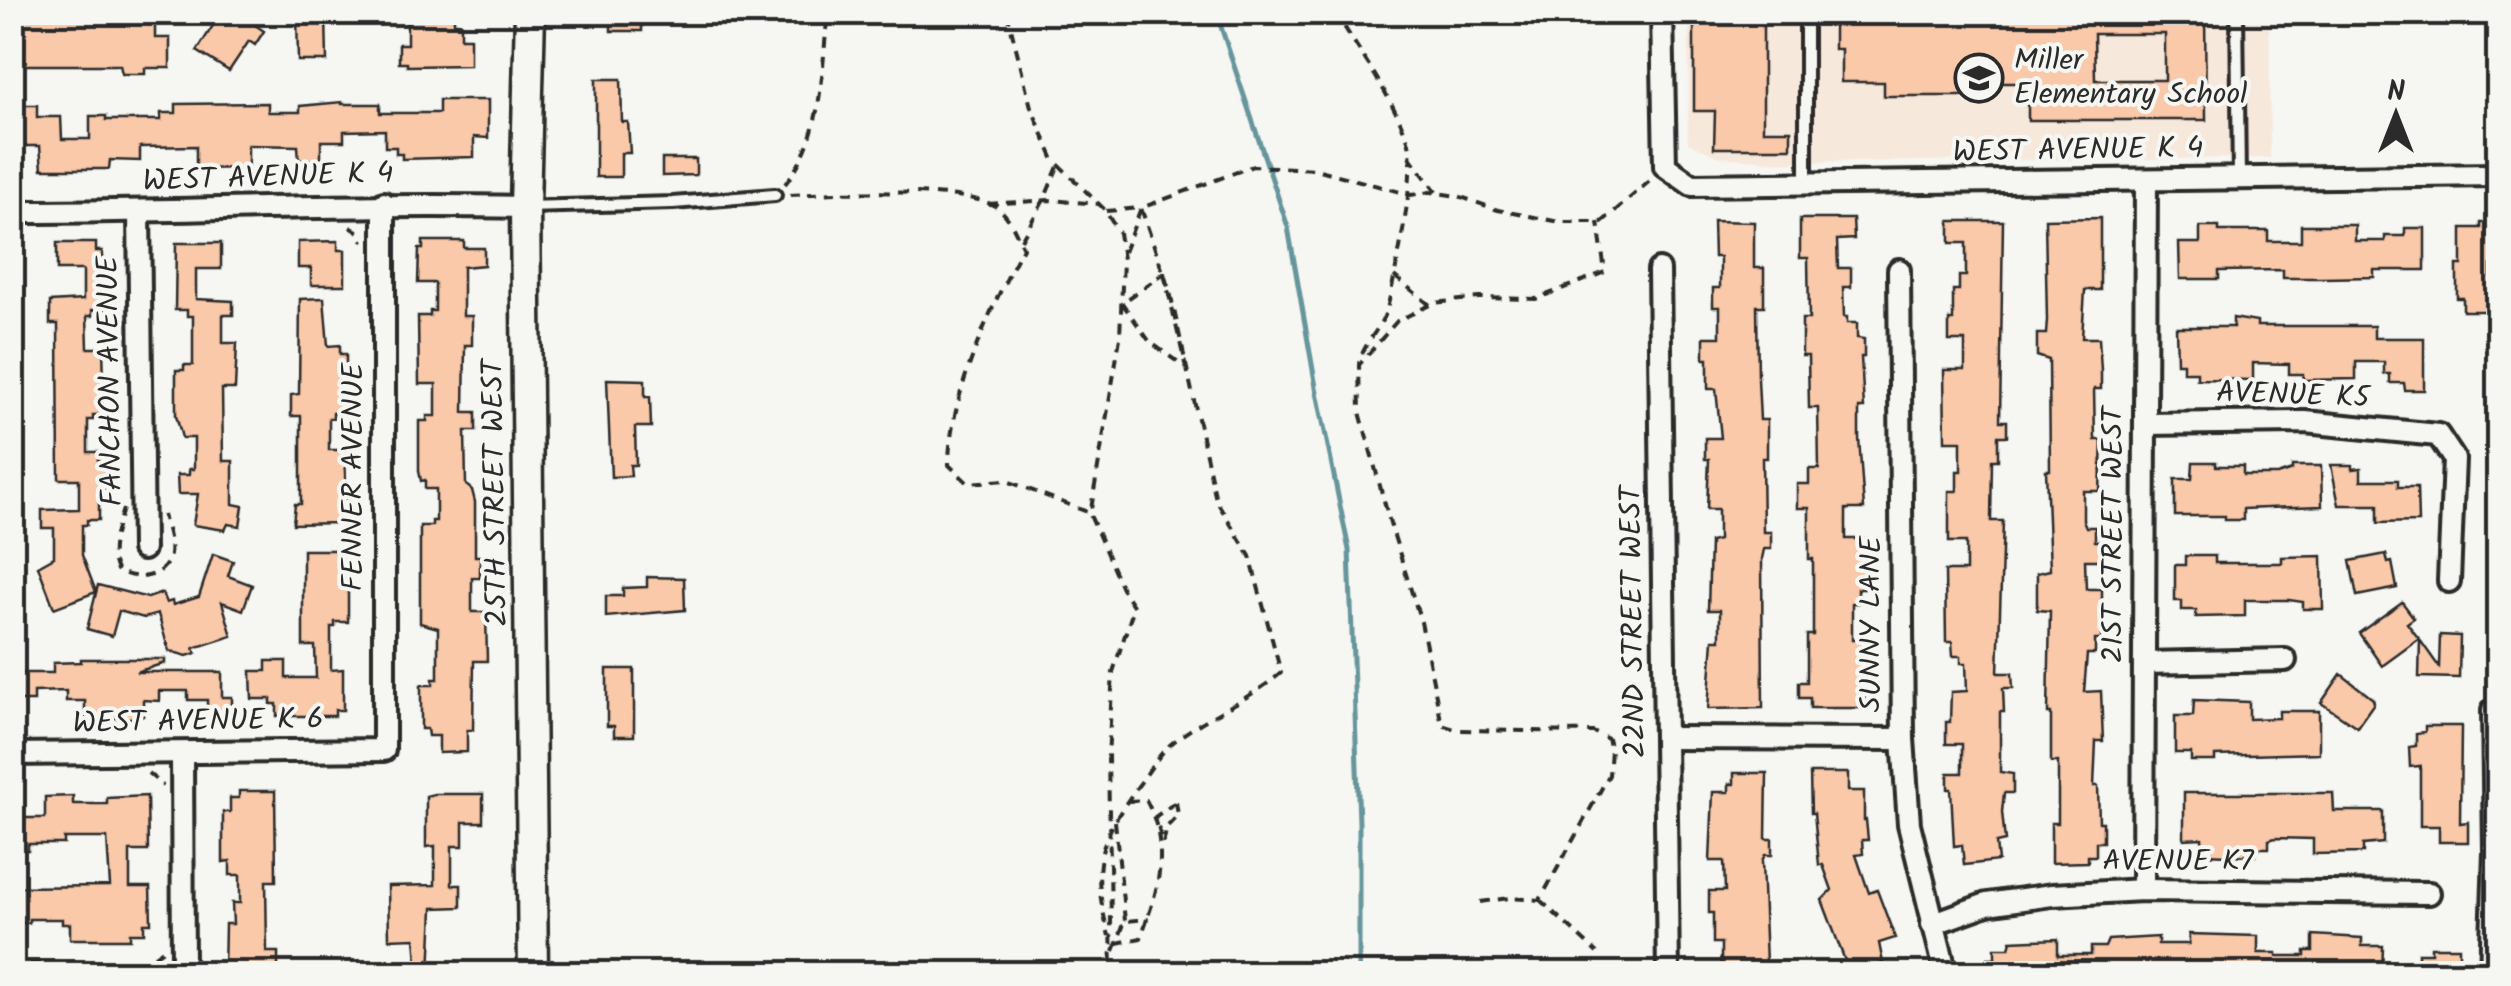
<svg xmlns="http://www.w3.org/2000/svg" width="2511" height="986" font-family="Kalam,sans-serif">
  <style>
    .built { fill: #f7e8dc }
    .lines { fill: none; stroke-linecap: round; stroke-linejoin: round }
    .stream { stroke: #66969c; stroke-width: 5 }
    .building { fill: #fac9aa; stroke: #2b2b2b; stroke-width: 2.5; fill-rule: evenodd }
    .lane-casing { stroke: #2b2b2b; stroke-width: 18 }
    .street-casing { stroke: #2b2b2b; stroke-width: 28 }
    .secondary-casing { stroke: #2b2b2b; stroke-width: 35 }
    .path { stroke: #2b2b2b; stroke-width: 4; stroke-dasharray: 10 8; stroke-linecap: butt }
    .lane { stroke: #f6f6f2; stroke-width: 10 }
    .street { stroke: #f6f6f2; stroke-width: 20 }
    .secondary { stroke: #f6f6f2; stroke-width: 28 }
    .labels { text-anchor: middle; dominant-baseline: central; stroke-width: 8; stroke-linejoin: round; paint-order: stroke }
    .poi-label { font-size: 30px; fill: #2b2b2b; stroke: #f6f6f2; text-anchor: start }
    .street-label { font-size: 30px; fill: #2b2b2b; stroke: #f6f6f2 }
  </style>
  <rect width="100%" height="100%" fill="#f6f6f2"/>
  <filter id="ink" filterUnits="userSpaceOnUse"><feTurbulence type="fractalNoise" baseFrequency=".01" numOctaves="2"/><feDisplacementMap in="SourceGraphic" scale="20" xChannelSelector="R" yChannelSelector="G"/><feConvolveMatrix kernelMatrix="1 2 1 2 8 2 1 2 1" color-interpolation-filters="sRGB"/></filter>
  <g filter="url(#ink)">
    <path class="built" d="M1689 13H2269L2270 158 1786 162 1720 157 1688 143Z"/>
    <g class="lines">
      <path class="stream" d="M1216 12 1288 227 1316 387 1349 550 1359 823V974"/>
    </g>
    <g class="building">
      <path d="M14 12H73V16H103L107 21H155V38H170V68H145V74H122L120 65H12Z"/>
      <path d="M195 12H236L264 31 255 45 249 41 229 71 197 51 214 24Z"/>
      <path d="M407 12H454V23H461V38H470V65L407 66V63H399V44H407Z"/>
      <rect x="611" y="12" width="31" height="19"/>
      <path d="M1694 12H1763V130H1791V148H1714L1715 111H1694Z"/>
      <path d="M1842 12H2205L2206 120H2028V83H1974V96H1884V82H1841V49H1834V20H1842ZM2094 34H2165V80H2095Z"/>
      <path d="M297 14H326L327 61H298Z"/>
      <path d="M596 79H621L622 122H628L630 153H621V177H596Z"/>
      <path d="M439 100H488V138L474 137V157L402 159V154H396V147H385V130L344 131V141H321V160H299L298 146 248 145V168L196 169V146L140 147V161L110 160 109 169H42L40 146H18L17 105H37V117H61L62 139H90V116H106V120H161V113H176V104L268 103V112H300V106L342 102V104H380V113H439Z"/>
      <path d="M662 159H696V175L662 176Z"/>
      <path d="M2100 218V290H2085L2082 338H2099L2101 370V389H2094L2095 440H2102L2100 491H2083V520L2086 527H2095V541H2103V560H2085L2086 589H2102V640H2095V654H2087L2084 692 2101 691 2103 741H2096L2094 786H2098L2099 822H2103V842H2096V856H2088V862L2051 863V823H2058V762H2051V713H2048L2050 611 2037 610V573L2050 570 2046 470H2050L2049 360 2037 356V334H2046L2047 320 2045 219Z"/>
      <path d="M1800 219H1853L1854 239 1837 240 1838 268H1851V287H1843L1844 317H1847V323H1857V338L1864 339V357H1861L1864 408H1859V438L1864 509H1846V539H1864V589H1858V603H1852V640H1861L1865 708H1810V698H1799V682H1807V635H1813V559H1809V508H1797V484H1809V469H1819L1818 408H1809L1808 356H1802V319H1809L1808 258H1800Z"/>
      <path d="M1713 221 1754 222V268H1764V306H1757L1758 379 1760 420H1767V458H1762L1763 532H1771V549H1764L1762 559 1763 708 1708 709 1713 640H1720V610H1708L1710 542 1718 540V509H1707L1709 459H1705V438H1721L1716 389H1708V359H1704V337H1720V307H1713V288H1720V257H1714Z"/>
      <path d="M1950 221H2003L2000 421H2007V436H1998V460H1992L1991 521H2003L1998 673H2012L2013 688H2003L2004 712H2000V772L2013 774V793H2004L2002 812 2005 841 1996 843 1998 861 1964 865 1962 845 1954 846 1951 789H1948V773H1962V744H1946V722H1950L1951 692 1967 691 1966 663H1961V656H1953L1952 642H1946L1945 571H1966V542H1949V491H1957V471H1961V441H1945L1944 370H1965V341H1949V320H1953V290H1959V276H1966V243H1950Z"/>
      <path d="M2481 223H2498V262L2491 265V295H2495V311H2463V298H2457V265H2462V228H2481Z"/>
      <path d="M2301 225H2355V241H2385V236H2405V228H2425V270H2374V277L2323 278H2283V270L2219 271V279H2180L2179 243H2200V227H2219V231H2268V241H2301Z"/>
      <path d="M338 241V250H345V285H311V268H298V242Z"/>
      <path d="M423 241H464V248H484V265L463 267V316H472V345H465L464 412H476V431H465L466 485 472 490 475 502V556H480V578H472V612H486L487 661H474L473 730H467V752L439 753V736H428L427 729H421V685H433V679H438V628L420 623V526H432V521H436V489H425V480L421 481 419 471V421H427V416H436V384H419L418 316H430V311H435V283H418L419 249H423Z"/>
      <path d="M57 243H96V251H102L105 310H92V316H87L88 348H103L105 415H93V420H88V452H98V460H105L106 495H99V520H87V525H82V555L96 592 54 608 38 566 54 557V528H42V510L79 509V479H59L58 324H50V302L83 300V270H57Z"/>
      <path d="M176 243H221V269H196V299L233 301V315H223V343H237L235 389H222L223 461H233V504L243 506 240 526 228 524 225 530 193 525 198 494H178L177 475H189V469H194V438H182L176 415V370H184V365H193V316H187V310H175Z"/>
      <path d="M324 298 328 346 340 345V354H346V413H333V418H329V450H345L347 517H339V523L293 524 295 504H301V416H291V395L299 394 300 299Z"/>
      <path d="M2233 318 2257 322V326H2374V338H2424V390H2405L2404 383H2390V374H2384V362H2356V379L2303 380V374H2289V364L2253 363V380L2197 379V372H2183V363H2177L2176 327H2233Z"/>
      <path d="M607 379 645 380V397H650L651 427H635L636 465H630L631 476 611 477Z"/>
      <path d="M2193 462H2216V466H2243V475H2277L2292 470V466H2321L2322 506 2243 509V520H2225V516H2175V479H2192Z"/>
      <path d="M2331 465H2352V469L2361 468V480H2398V487H2417L2418 522 2378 523V505H2339Z"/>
      <path d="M303 550H348V622H335V627H331V670L343 669V710H335V716H277V704H271V699H252L251 671H266V661H286V678H316L315 646H303Z"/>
      <path d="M213 554 233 561 228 576 252 585 243 610 222 602 232 636 194 648 196 653 187 656 169 651 158 614 144 618 119 611 112 636 87 629 98 585 148 598 162 593 166 603 172 601 173 605 199 597Z"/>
      <path d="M2386 554 2388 563 2392 562 2397 588 2357 596 2350 561Z"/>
      <path d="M2185 556H2215V563H2282V557L2322 556 2323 609H2303V602L2289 600H2245V616L2196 617V610H2182V601H2175V565H2185Z"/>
      <path d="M647 577 684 578 685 610 606 617V596H623V588L647 587Z"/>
      <path d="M2402 602 2414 618 2407 623 2419 639 2382 666 2359 633Z"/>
      <path d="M2440 635 2460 636 2459 678 2419 677 2420 640 2439 667Z"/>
      <path d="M81 659H165V663L136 672H222V697H232V717H213V709H207V700H188V691H159V701L143 700V716L135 718H85V701H66V691L34 692V701H12V673H53V663L81 662Z"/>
      <path d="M607 669H634V736H614V726H607Z"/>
      <path d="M2341 674 2373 699 2374 703 2357 727 2321 703Z"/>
      <path d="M2194 700 2249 702V719L2279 718V711H2319V753L2215 756V761H2191V753H2175V716H2193Z"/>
      <path d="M2425 726H2461L2460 823 2468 822V842H2439V826H2420V766L2410 767 2409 747 2416 746V733L2425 732Z"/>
      <path d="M1734 773H1767L1766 839H1772V855H1765L1762 861 1766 963H1763V974H1721V943H1713V913H1709V891H1725L1724 861H1710L1713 792H1729V784H1734Z"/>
      <path d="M1810 773H1848V791H1864V820H1866L1868 840H1862L1863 854 1856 855 1869 893 1877 890 1895 938 1879 943 1883 963 1850 974 1822 900 1832 890 1823 865H1819L1814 813H1811Z"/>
      <path d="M239 791H275L276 881H266L267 952H278V974H224L225 924H233L232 903H240V875H230V861L223 862V812H230V798H239Z"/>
      <path d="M2184 793H2333L2334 811H2383V843L2363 845V853L2313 854V839L2275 838 2269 840V848H2255V856L2203 854 2202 838 2184 839Z"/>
      <path d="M434 794H483V822H463V846H452V885H461V907L433 908 430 974H418L415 938 389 939 388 886 435 885V846L426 847V796Z"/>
      <path d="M73 796V804H107V798L147 796 148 851H130V887H150L151 923H144V933H130V939H70V924H62V919H29V923H12V887L110 886 107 838H64V844H28V850H12V818H45V797Z"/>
      <path d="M2189 934 2258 936V953H2277V956H2305V951H2313V935L2362 938V946H2383L2382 974H1989L1988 958H1995V948H2009L2011 941 2058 939V955H2091V947H2105L2108 940 2158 937V944H2189Z"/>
      <path d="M2431 947H2459V967H2451V974H2418V953H2431Z"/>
    </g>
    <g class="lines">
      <g class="lane-casing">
        <g id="lane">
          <path d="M1806 12V183"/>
          <path d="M2237 12 2239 178"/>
          <path d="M526 207 673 203 775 195"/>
        </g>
      </g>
      <g class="street-casing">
        <g id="street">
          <path d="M1662 12 1665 166 1692 185 2498 175"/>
          <path d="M12 212C184 212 354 203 525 207"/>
          <path d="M139 212 143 549"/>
          <path d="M1659 270 1668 974"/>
          <path d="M1899 270 1903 739 1909 824 1946 974"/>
          <path d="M2145 424 2305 422 2438 435 2454 459 2449 581"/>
          <path d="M2144 663 2285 660"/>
          <path d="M1666 738 1903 739"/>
          <path d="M182 753 183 974"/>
          <path d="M12 754 384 750V203"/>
          <path d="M2143 890 2146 180"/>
          <path d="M1932 924 1987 904 2052 895 2143 890 2429 893"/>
          <path d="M2491 974 2495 851 2493 710"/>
        </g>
      </g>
      <g class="secondary-casing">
        <path id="secondary" d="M530 12 525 207 533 974"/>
      </g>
      <g class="path">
        <path d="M1007 12 1031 107 1054 160 1104 209 1119 233 1123 259 1120 338 1090 515 1122 589 1134 607 1113 672 1108 757 1112 974"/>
        <path d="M1335 12C1360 53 1391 95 1408 140 1418 168 1395 277 1387 309 1381 329 1363 343 1359 364"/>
        <path d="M1409 156 1436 192"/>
        <path d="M785 184C824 136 821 72 828 12"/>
        <path d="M790 195C832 193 968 186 998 208 1011 218 1016 234 1023 248 990 307 949 398 949 465L968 483 1005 480 1090 513"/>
        <path d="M988 204 1049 200 1100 204"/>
        <path d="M1106 211 1141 208 1170 292 1216 500 1250 556 1281 673C1247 702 1204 716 1171 744 1158 755 1148 773 1138 786 1096 844 1091 867 1109 936"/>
        <path d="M350 227 359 232 363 242"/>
        <path d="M1021 240 1044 200 1059 164"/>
        <path d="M1124 252 1141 208 1253 166 1316 169 1411 195 1430 192 1458 196 1498 210 1560 222H1602L1652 179"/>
        <path d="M1164 273 1186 368 1150 342 1122 303Z"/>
        <path d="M1394 276 1430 305"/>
        <path d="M123 509C117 529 107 550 117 570 135 581 164 580 170 555 172 542 166 527 163 515"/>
        <path d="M148 773 163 786"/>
        <path d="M1128 801 1146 800C1167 839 1162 879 1147 919"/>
        <path d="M1176 802 1178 815 1167 827 1163 844 1155 817Z"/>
        <path d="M1115 821 1125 921"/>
        <path d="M1540 900 1597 953"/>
        <path d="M1480 902 1509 898 1540 900 1609 775 1611 750 1608 739 1593 732 1458 730 1442 725 1421 622 1390 523 1360 412 1359 365 1397 321 1434 303 1479 298 1536 299 1605 272 1598 222"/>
        <path d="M1114 951 1125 921 1147 919 1141 938 1117 943"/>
        <path d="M12 963 146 962 163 950"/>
      </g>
      <use href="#lane" class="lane"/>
      <use href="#street" class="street"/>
      <use href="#secondary" class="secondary"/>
    </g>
  </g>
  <defs>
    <g id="school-ring" transform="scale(2.5)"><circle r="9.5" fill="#f6f6f2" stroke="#2b2b2b" stroke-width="1.5"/><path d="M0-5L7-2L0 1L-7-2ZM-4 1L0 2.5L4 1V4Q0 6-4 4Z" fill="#2b2b2b"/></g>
  </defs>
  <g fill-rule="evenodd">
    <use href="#school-ring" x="1979" y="78"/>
  </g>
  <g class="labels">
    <g class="poi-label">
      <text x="2014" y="61">Miller<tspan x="2014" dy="34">Elementary School</tspan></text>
    </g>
    <g class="street-label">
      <text transform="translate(2078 151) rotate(-1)">WEST AVENUE K 4</text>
      <text transform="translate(268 178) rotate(-2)">WEST AVENUE K 4</text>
      <text transform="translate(111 381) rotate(-91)">FANCHON AVENUE</text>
      <text transform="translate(2293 396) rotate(2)">AVENUE K5</text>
      <text transform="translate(354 477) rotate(-90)">FENNER AVENUE</text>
      <text transform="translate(496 493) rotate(-91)">25TH STREET WEST</text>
      <text transform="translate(2114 535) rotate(-90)">21ST STREET WEST</text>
      <text transform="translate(1634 622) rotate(-91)">22ND STREET WEST</text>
      <text transform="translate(1872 624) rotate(-90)">SUNNY LANE</text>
      <text transform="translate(198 722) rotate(-1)">WEST AVENUE K 6</text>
      <text x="2178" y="862">AVENUE K7</text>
    </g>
  </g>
  <rect width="2511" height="986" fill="none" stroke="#f6f6f2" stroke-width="50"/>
  <rect x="25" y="25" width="2461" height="936" fill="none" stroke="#2b2b2b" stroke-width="4" filter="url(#ink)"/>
  <g transform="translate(2396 115)" stroke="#f6f6f2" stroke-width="8" paint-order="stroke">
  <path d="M0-8L18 38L0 25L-18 38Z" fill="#2b2b2b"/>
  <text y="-15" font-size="28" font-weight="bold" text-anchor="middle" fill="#2b2b2b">N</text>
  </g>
</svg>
